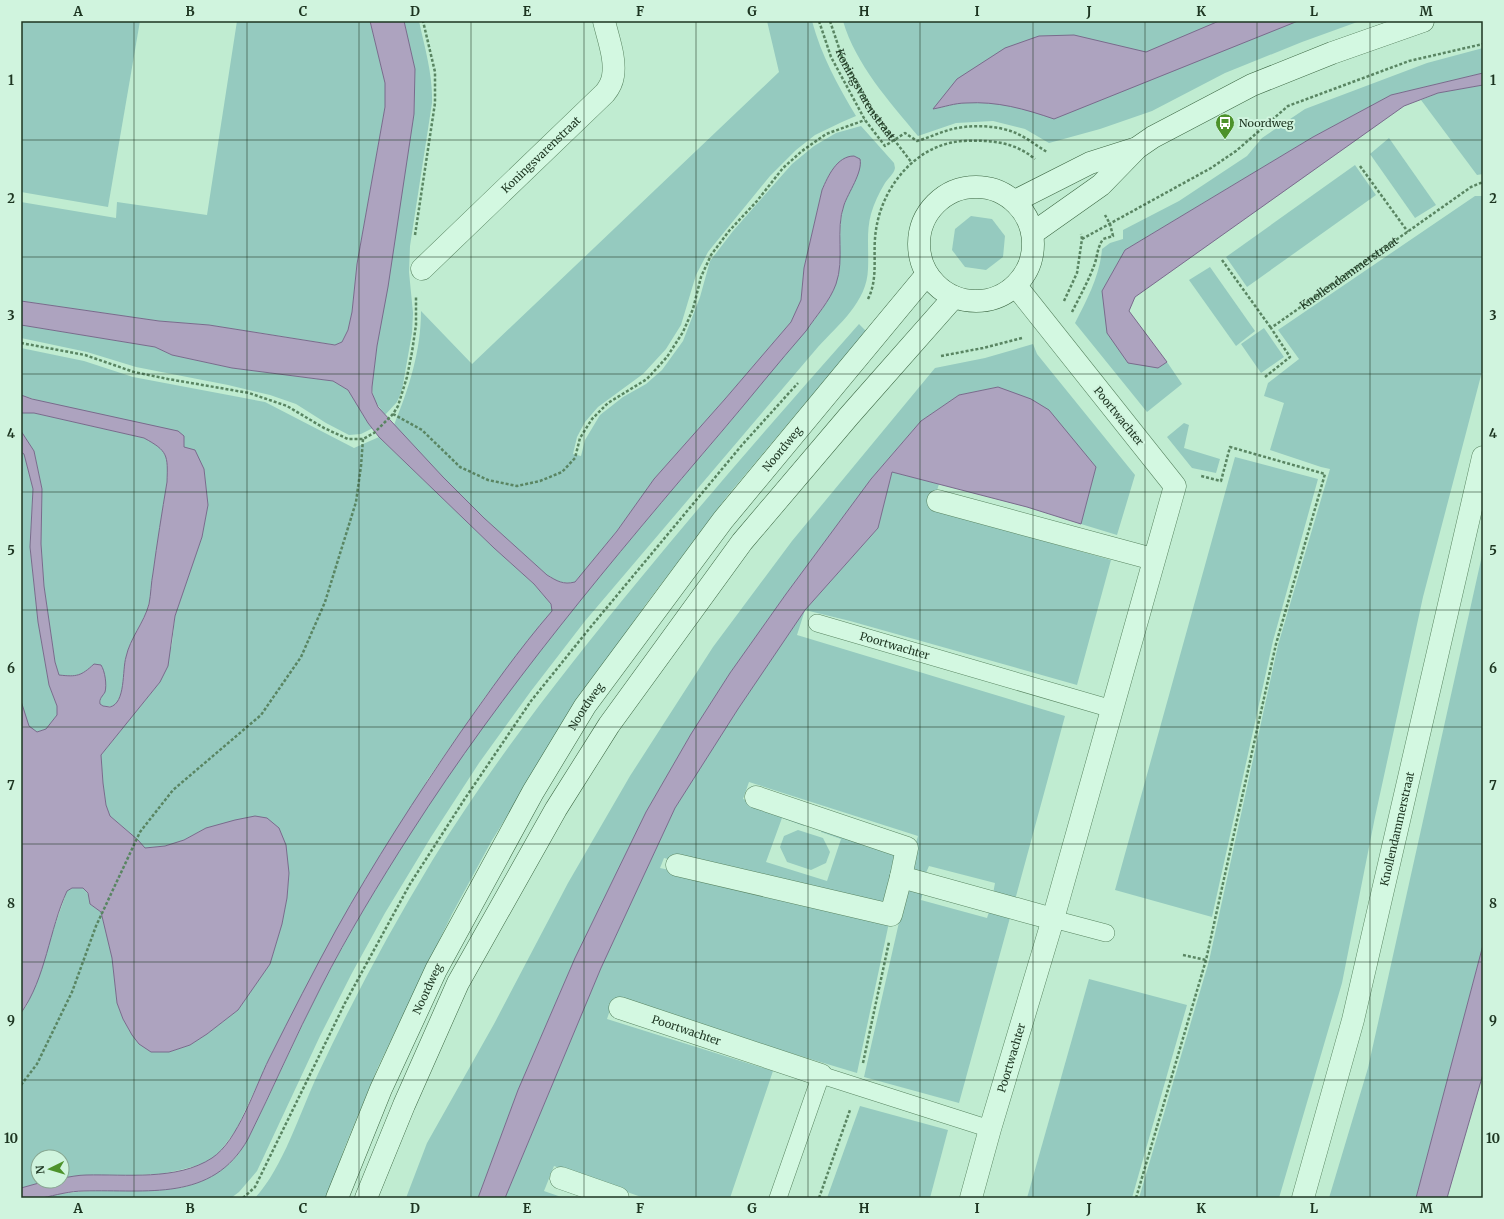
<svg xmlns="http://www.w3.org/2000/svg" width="1504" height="1219" font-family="Merriweather,serif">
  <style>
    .green { fill: #95cabf }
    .water { fill: #ada3bf; stroke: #796b8c }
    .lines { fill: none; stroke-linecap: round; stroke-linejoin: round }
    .service-casing { stroke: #598562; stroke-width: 18 }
    .pedestrian-casing { stroke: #598562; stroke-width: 23 }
    .minor-casing { stroke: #598562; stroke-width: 23 }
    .secondary-casing { stroke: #3c6743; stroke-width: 23 }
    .path { stroke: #598562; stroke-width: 2.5; stroke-dasharray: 3 2; stroke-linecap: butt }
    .service { stroke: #d3f8e1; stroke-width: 17 }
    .pedestrian { stroke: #d3f8e1; stroke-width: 22 }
    .minor { stroke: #d3f8e1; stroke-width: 22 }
    .secondary { stroke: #d3f8e1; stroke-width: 22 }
    .grid { fill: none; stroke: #1d3521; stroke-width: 1; stroke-opacity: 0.55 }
    .labels { text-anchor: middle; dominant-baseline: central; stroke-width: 4; stroke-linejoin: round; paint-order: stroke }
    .street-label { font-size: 11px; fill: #1d3521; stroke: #d0f4de }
    .poi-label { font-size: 11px; fill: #1d3521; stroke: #d0f4de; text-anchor: start }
    .neatline { fill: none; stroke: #1d3521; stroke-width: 1.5 }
    .grid-label { font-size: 13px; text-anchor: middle; font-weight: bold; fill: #1d3521 }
  </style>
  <rect width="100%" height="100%" fill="#c0ecd1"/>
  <g class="green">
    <path d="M21 21H140L108 207 21 192Z"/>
    <path d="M237 21H370L385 83V107L357 264 352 312 348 330 342 342 336 345 209 325 159 321 21 301V202L116 218 117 202 207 215Z"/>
    <path d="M404 21H419C425 49 433 75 432 103L410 246 409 272 413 313 412 333 402 390 397 402 385 415 374 400 372 387 377 346 414 114 415 69Z"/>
    <path d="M767 21H812C821 55 838 86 856 116L842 122 815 135 796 150 770 176 708 252 696 275 681 325 666 349 643 374 598 407 585 422 577 437 573 454 581 456 585 440 600 415 623 397 646 384 662 370 683 341 700 297 710 261 733 231 792 164 814 146 836 133 861 126 894 163 895 168C894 174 888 178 885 183 879 193 874 203 871 214 866 232 869 250 868 269 867 302 839 324 818 347L585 621 531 691 479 763 431 837 385 913 352 973 320 1036 257 1171 239 1192 231 1198H41C82 1187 124 1193 166 1189 173 1188 181 1188 187 1186 193 1185 199 1181 204 1179 227 1168 235 1162 248 1139 274 1088 296 1036 322 985 364 906 411 828 463 754 540 646 626 544 713 442 737 414 760 385 784 356 800 336 827 309 835 285 844 262 837 233 843 209 845 198 852 188 856 177 859 171 859 165 860 160L854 156C834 167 831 168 822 190L804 268 801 300 791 322 725 399 654 479 617 531 575 582C563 584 557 582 547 575L484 518 443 477 394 425C409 388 421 351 421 311L472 364 779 72Z"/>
    <path d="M843 21H1360L1302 42 1225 73 1152 111 1100 129 1049 143 1025 129 993 121 956 123 918 136C889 101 856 65 843 21Z"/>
    <path d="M1483 48V73L1391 95 1313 137 1125 250 1102 291 1158 368 1167 362 1182 384 1147 412 1075 323C1087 300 1100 275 1102 249L1110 243 1123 239V230L1179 201 1247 156 1262 138 1305 109 1427 63Z"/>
    <path d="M1483 85V174L1477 175 1421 100 1438 93Z"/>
    <path d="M1389 138 1436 205 1415 218 1370 154Z"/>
    <path d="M1355 165 1376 195 1247 287 1226 257Z"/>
    <path d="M1475 196H1483V368L1423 597 1375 817 1342 983 1279 1198H1139L1209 961 1278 645 1330 469 1321 467 1270 450 1284 403 1264 396 1268 383 1299 359 1278 330Z"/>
    <path d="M971 216 992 219 1005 236 1003 257 986 270 965 267 952 250 955 229Z"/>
    <path d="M1210 267 1255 331 1236 346 1189 280Z"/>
    <path d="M859 324 866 331 728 495 686 551 646 604 601 668 559 732 491 842 452 914 378 1067 344 1149 327 1198H255C283 1168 300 1112 318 1074 352 1001 390 930 432 861 493 762 565 670 639 580 710 493 785 408 859 324Z"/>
    <path d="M21 325 155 347 172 355 232 368 333 381 348 390 368 423 373 428 361 434 349 435 326 423 296 404 270 395 228 385 136 367 87 352 21 338Z"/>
    <path d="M1264 328 1284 357 1261 373 1241 344Z"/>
    <path d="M1033 344 1037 354 1135 475 1117 535 1081 524 1096 467 998 387 959 395 921 421 871 479 786 594 730 673 691 734 646 812 575 958 518 1090 478 1198H406L427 1143 494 1024 568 883 630 776 713 647 792 541 935 368 985 358Z"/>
    <path d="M21 348 84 361 133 377 265 402 354 448 379 437 494 548 534 584 551 604 552 611 485 697 428 779 268 1062 236 1130 221 1150 213 1158 203 1164 180 1170 161 1174 138 1175H84L62 1178V1157H38V1181H46L21 1188V1013L27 1005 67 891 72 888H83L88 894 90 904 101 912 112 957 117 1003 123 1019 132 1035 169 1052 190 1045 207 1034 238 1010 270 964 282 924 287 898 289 873 206 828 184 840 165 846 145 848 138 840 110 816 106 805 103 783 101 755 160 682 172 644 175 616 202 537 208 505 204 469 183 447 21 395Z"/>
    <path d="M21 413H34L144 438C169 451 168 455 167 482 162 512 157 543 153 573 151 583 151 594 149 603 144 623 130 638 126 657 122 672 126 694 114 706H103L100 704 101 696 94 664C81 676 77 677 59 675L55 662 44 586 41 544 42 489 34 451 21 431Z"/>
    <path d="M1184 423 1189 425 1184 448 1220 459 1216 473 1192 468 1167 437Z"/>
    <path d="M21 452 24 454 33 489 30 547 38 622 49 685 57 706V715L46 729 37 732 29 727 21 701Z"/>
    <path d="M1235 457 1318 479 1273 641 1212 917 1115 890Z"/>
    <path d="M892 472 939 484 931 509 1111 560 1077 685 850 621 805 610 797 635 1065 716 1015 900 993 894 995 883 929 866 925 875 908 869 918 836 749 782 743 799 806 820 804 826 782 818 766 862 827 881 841 839 821 832 823 825 899 851 884 908 664 858 660 868 890 918 857 1073 624 1003 613 1001 607 1019 773 1071 730 1198H644L554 1166 544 1191 564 1198H505L601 968 675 808 738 709 805 610 878 528Z"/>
    <path d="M1483 551V945L1416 1198H1329L1368 1068Z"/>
    <path d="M798 830 823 838 830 852 826 863 811 870 787 862 780 847 784 836Z"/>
    <path d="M907 887 923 891 921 900 987 918 990 909 1011 914 959 1103 864 1077Z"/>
    <path d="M1089 979 1187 1005 1132 1198H1027Z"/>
    <path d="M860 1106 948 1130 930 1198H827Z"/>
  </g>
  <g class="water">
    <path d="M370 21H404L415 69 414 114 388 287 377 346 372 387V393L378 407 443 477 484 518 547 575C557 581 563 585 575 582L617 531 654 479 725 399 791 322 801 300 804 268 822 190C828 176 837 156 854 156L860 159C863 172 848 193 844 205 835 230 845 259 836 284 830 301 816 316 806 331 778 363 751 397 723 430 613 559 503 689 411 833 379 883 348 934 321 987 295 1037 273 1089 248 1139 212 1203 147 1189 84 1191 70 1191 56 1195 42 1198 36 1199 28 1198 21 1198V1188L46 1181H62V1178C70 1177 78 1175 86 1175 125 1174 177 1181 212 1158 238 1141 255 1087 269 1059 291 1015 313 972 336 930 374 862 416 797 460 733 489 692 519 649 552 611L551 604 534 584 494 548 379 437 368 423 348 390 333 381 232 368 172 355 155 347 21 325V301L159 321 209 325 335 345 342 342 348 330 352 312 357 264 385 107V83Z"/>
    <path d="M1219 21H1298L1054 119C1025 109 997 101 966 103 955 103 944 107 933 109L957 79 1005 48 1039 36 1074 35 1146 52Z"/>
    <path d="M1483 73V85L1438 93 1404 106 1135 297 1129 311 1167 362 1158 368 1128 363 1107 333 1102 291 1125 250 1313 137 1391 95Z"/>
    <path d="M998 387 1031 399 1049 410 1096 467 1081 524 1027 507 892 472 878 528 805 610 738 709 675 808 601 968 505 1198H478L518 1090 575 958 646 812 691 734 730 673 786 594 871 479 921 421 959 395Z"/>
    <path d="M21 395 32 399 178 431 184 436V447L195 450 204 469 208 505 202 537 175 616 168 666 160 682 101 755 103 783 106 805 110 816 138 840 145 848 165 846 184 840 206 828 235 820 255 816 267 818 279 828 286 845 289 873 287 898 282 924 270 964 238 1010 207 1034 190 1045 169 1052H151L139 1044 132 1035 123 1019 117 1003 112 958 101 912 90 904 88 893 83 888H72L67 891C49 930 46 978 21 1013V701L29 726 37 732 46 729 57 715V706L49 685 38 622 30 547 33 489 24 454 21 452V431L34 451 42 489 41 544 44 586 55 662 59 675C77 677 81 676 94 664L101 665C105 671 107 685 105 692 103 696 99 698 100 704L103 706 110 707C126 703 122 670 126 657 130 638 144 623 149 604 151 594 151 583 153 573 157 543 162 512 167 482 168 455 168 451 144 438L34 413H21Z"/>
    <path d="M1483 945V1074L1447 1198H1416Z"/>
  </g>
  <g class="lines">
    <g class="service-casing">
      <g id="service">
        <path id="s3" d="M817 623 1112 709"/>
        <path d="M1053 919 1106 933"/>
        <path d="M778 1198 821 1075 990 1129"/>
      </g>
    </g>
    <g class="pedestrian-casing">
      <g id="pedestrian">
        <path d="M938 501 1153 559"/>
        <path d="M756 797 907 848 901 877 1053 919"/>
        <path d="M677 865 891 915 901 877"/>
        <path id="s4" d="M620 1008 821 1075"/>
        <path d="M561 1178 618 1198"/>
      </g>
    </g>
    <g class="minor-casing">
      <g id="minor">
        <path id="s5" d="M422 269 605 93C609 88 612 83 613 76 616 59 608 38 604 21"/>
        <path id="s6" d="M971 1198 990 1129 1053 919 1175 486 1016 286"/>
        <path id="s7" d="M1303 1198 1353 1020 1483 457"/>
      </g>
    </g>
    <g class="secondary-casing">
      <g id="secondary">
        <circle cx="976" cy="244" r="57"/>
        <path d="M1015 201 1090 163 1134 149"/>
        <path d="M1033 233 1101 185 1137 148 1153 137 1252 85 1332 53 1423 21"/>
        <path id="s8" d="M337 1198 381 1089 436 970 533 792 585 706 723 520 927 274"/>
        <path d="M366 1198 404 1105 458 983 556 809 609 725 742 542 849 416 954 297"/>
      </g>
    </g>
    <g class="path">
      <path d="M819 21 831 57 865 120 885 146 905 133 917 141C928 138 938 133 949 130 969 124 997 125 1016 133 1027 138 1037 146 1047 152"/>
      <path id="s1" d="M830 21 842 57 872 111 912 163"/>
      <path d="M1360 166 1408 232"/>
      <path d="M415 235 435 103V72L423 21"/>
      <path d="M1082 239 1211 168 1236 151 1288 106 1409 61 1483 44"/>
      <path d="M1222 260 1271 328"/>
      <path d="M868 299C879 277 872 254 876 230 882 187 916 144 963 141 990 140 1013 141 1035 159"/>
      <path d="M1064 301 1077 273 1082 239 1081 234"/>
      <path d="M1072 312C1080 296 1089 280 1095 263 1098 253 1097 249 1103 239L1113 236 1110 224 1105 215"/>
      <path d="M21 343 85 355 134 372 168 379 249 393 287 406 324 428 348 439H363L374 433 393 414 398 406 407 377 412 352 416 325V296"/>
      <path d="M941 356 983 348 1022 338"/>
      <path id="s2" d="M1265 377 1290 357 1271 328 1471 187 1483 182"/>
      <path d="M393 414 422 430 460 467 488 480 517 486 540 481 562 472 575 458 580 438 592 419 608 403 647 379 667 357 683 332 693 309 701 277 711 255 729 231 757 201 783 168 802 151 826 134 865 120"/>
      <path d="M1183 955 1206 960"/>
      <path d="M863 1063 889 942"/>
      <path d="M21 1085 37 1064 72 992 96 926 140 832 173 790 261 715 301 657 325 602 356 502 361 466 363 439"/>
      <path d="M243 1198 255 1187 345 1003 410 884 464 800 531 701 589 629 742 445 798 383"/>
      <path d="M819 1198 850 1110"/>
      <path d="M1136 1198 1206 960 1276 644 1325 474 1230 447 1221 481 1201 476"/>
    </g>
    <use href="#service" class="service"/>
    <use href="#pedestrian" class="pedestrian"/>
    <use href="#minor" class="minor"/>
    <use href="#secondary" class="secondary"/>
  </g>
  <path class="grid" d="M134 21V1198M247 21V1198M359 21V1198M471 21V1198M584 21V1198M696 21V1198M808 21V1198M920 21V1198M1033 21V1198M1145 21V1198M1257 21V1198M1370 21V1198M21 140H1483M21 257H1483M21 374H1483M21 492H1483M21 610H1483M21 727H1483M21 844H1483M21 962H1483M21 1080H1483"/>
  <defs>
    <g id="bus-pin" transform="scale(1)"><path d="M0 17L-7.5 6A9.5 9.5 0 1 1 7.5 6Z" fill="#4d922b" stroke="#d0f4de"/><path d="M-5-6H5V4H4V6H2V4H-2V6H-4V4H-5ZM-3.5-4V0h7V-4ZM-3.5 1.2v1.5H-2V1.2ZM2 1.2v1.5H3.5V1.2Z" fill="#fff"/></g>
  </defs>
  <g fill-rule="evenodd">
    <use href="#bus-pin" x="1225" y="123"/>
  </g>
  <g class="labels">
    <g class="street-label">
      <text stroke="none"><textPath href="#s1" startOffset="82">Koningsvarenstraat</textPath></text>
      <text stroke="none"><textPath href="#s5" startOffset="165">Koningsvarenstraat</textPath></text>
      <text stroke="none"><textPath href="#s2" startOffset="162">Knollendammerstraat</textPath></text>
      <text transform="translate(1119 416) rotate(51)">Poortwachter</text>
      <text stroke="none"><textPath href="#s8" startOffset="876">Noordweg</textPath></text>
      <text stroke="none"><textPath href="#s3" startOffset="81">Poortwachter</textPath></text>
      <text stroke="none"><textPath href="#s8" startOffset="552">Noordweg</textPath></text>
      <text stroke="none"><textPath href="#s7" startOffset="381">Knollendammerstraat</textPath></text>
      <text stroke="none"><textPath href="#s8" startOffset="228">Noordweg</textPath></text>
      <text stroke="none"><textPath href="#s4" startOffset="70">Poortwachter</textPath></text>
      <text stroke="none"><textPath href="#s6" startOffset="146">Poortwachter</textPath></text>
    </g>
    <g class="poi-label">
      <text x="1239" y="123">Noordweg</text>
    </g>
  </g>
  <rect width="1504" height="1219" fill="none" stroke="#d0f4de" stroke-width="44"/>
  <g transform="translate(50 1169) rotate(265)"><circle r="19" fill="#d0f4de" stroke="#88a892"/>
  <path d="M0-3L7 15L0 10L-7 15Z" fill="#4d922b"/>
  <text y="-6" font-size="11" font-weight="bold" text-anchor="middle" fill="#1d3521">N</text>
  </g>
  <rect x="22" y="22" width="1460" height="1175" class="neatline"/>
  <g class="grid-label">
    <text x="78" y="16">A</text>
    <text x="190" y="16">B</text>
    <text x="303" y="16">C</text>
    <text x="415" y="16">D</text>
    <text x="527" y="16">E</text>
    <text x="640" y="16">F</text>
    <text x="752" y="16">G</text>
    <text x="864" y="16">H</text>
    <text x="977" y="16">I</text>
    <text x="1089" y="16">J</text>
    <text x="1201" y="16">K</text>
    <text x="1314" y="16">L</text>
    <text x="1426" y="16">M</text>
    <text x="11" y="85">1</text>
    <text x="1493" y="85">1</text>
    <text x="11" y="203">2</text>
    <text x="1493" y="203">2</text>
    <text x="11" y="320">3</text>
    <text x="1493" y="320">3</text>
    <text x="11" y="438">4</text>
    <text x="1493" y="438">4</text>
    <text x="11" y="555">5</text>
    <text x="1493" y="555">5</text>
    <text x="11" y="673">6</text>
    <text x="1493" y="673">6</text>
    <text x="11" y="790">7</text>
    <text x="1493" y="790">7</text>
    <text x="11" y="908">8</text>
    <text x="1493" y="908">8</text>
    <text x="11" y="1025">9</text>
    <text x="1493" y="1025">9</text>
    <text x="11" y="1143">10</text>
    <text x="1493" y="1143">10</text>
    <text x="78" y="1213">A</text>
    <text x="190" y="1213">B</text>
    <text x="303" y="1213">C</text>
    <text x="415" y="1213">D</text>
    <text x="527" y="1213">E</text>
    <text x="640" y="1213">F</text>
    <text x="752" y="1213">G</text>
    <text x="864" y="1213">H</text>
    <text x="977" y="1213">I</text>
    <text x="1089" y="1213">J</text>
    <text x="1201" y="1213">K</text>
    <text x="1314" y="1213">L</text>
    <text x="1426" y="1213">M</text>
  </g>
</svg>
